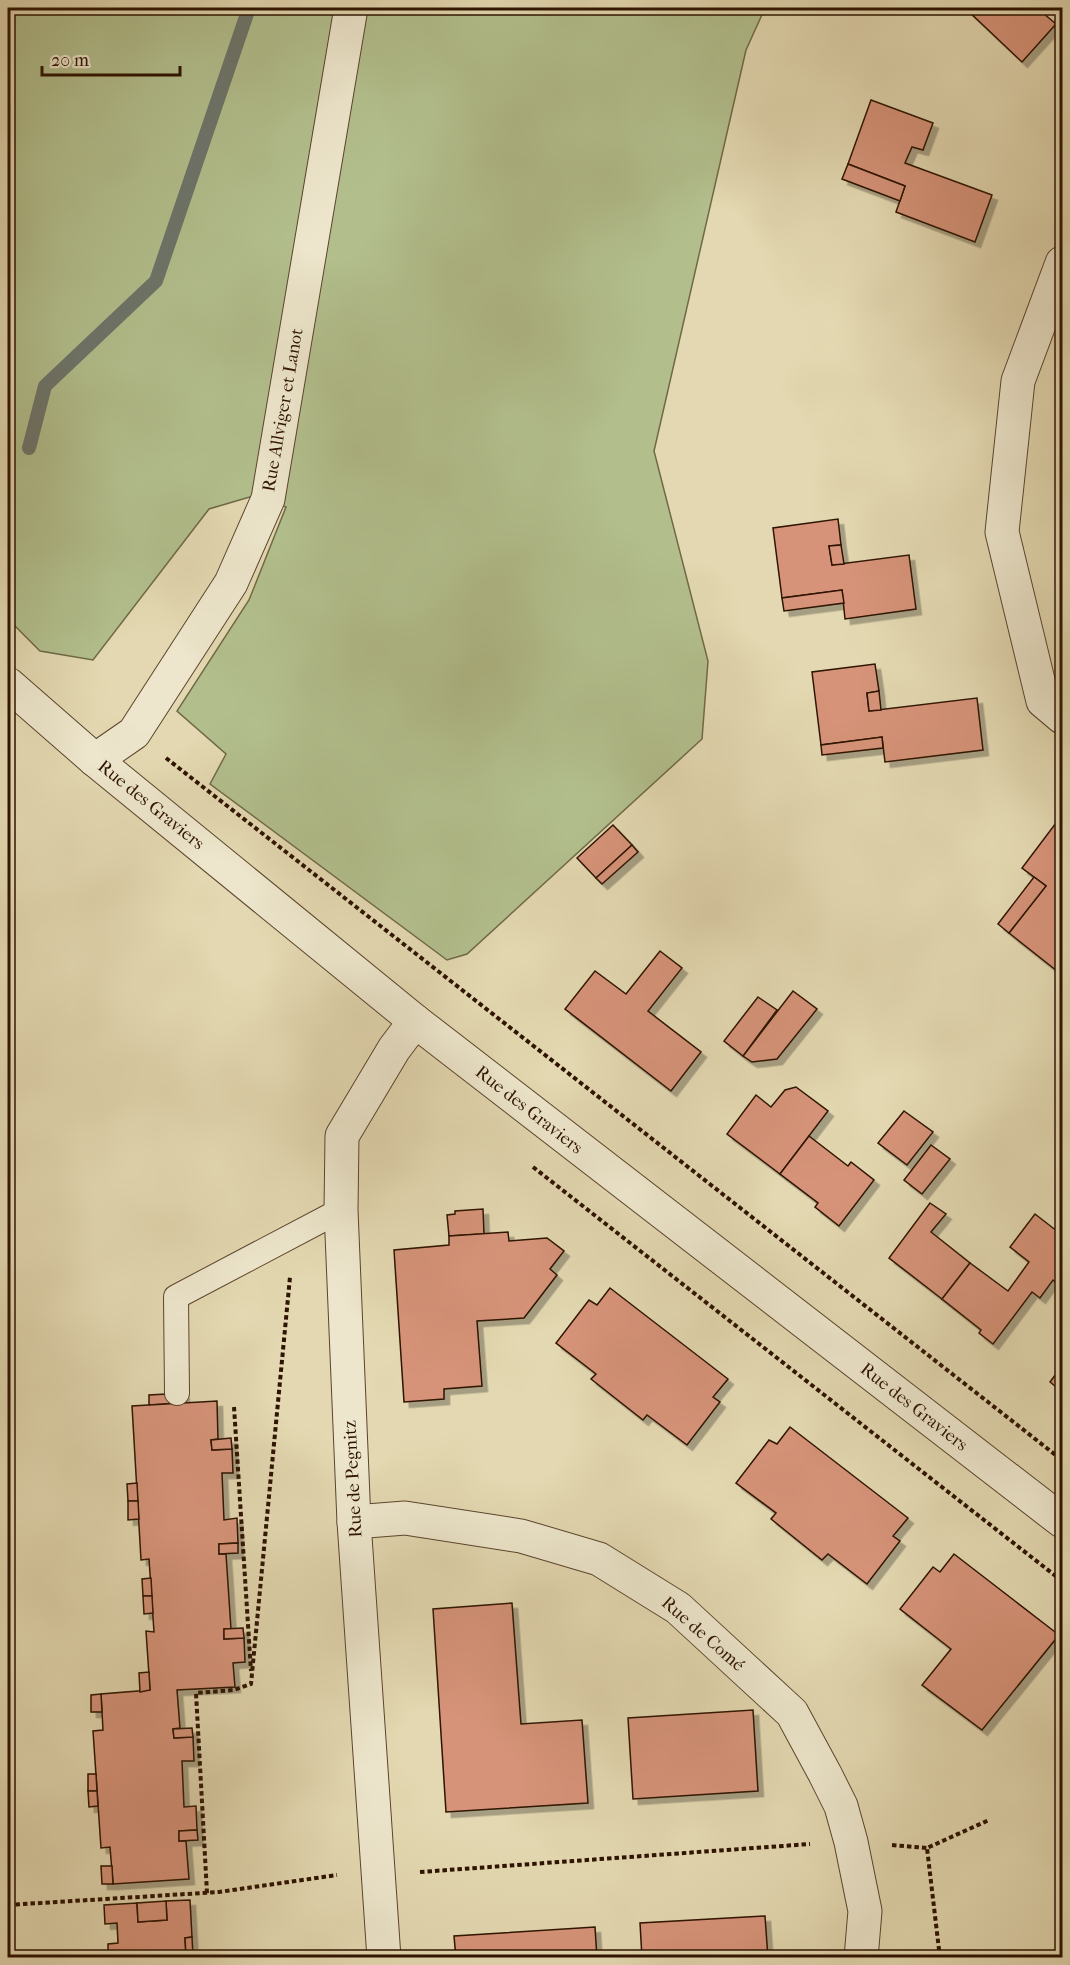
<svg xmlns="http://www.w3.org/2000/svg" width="1070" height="1965" font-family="'IM FELL French Canon',serif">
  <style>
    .green { fill: #b2bf8d; stroke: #706946; stroke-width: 1.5 }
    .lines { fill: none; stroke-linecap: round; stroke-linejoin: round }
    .stream { stroke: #6d766c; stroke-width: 14 }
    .building { fill: #d69379; stroke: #2e1300; stroke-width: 1.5; filter: url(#shadow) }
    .service-casing { stroke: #5b442c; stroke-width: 26 }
    .minor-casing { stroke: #5b442c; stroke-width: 35 }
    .tertiary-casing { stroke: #5b442c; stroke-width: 35 }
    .path { stroke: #2e1300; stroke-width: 4; stroke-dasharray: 4.5 3; stroke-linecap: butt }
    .service { stroke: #ede6cc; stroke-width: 24 }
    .minor { stroke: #ede6cc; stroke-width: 33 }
    .tertiary { stroke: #ede6cc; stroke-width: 33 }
    .labels { text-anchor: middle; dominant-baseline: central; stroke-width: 4.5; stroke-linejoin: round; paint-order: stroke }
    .street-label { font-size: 18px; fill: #2e1300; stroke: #ede6cc }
  </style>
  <defs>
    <filter id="shadow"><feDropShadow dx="5.5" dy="5.5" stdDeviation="0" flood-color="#0004"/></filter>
  </defs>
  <rect width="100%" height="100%" fill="#e3d8b1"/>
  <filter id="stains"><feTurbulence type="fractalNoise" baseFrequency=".00333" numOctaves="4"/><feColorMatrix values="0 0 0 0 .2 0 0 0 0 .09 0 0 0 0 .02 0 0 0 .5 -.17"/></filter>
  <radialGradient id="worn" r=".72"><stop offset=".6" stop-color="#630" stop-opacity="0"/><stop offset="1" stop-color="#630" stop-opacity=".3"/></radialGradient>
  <path class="green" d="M8 8H765L746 50 654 451 708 661 702 739 467 954 447 960 210 784 226 754 177 711 249 600 286 507 253 496 209 509 93 660 40 651 8 619Z"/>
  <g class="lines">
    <path class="stream" d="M29 448 45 386 156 281 249 8"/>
  </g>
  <g class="building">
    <path d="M965 8H1037L1056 24 1022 62Z"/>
    <path d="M871 100 933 123 923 150 912 147 905 163 992 195 975 242 896 212 905 186 848 164Z"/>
    <path d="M848 164 905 186 900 201 842 179Z"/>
    <path d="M838 519 841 545 829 546 832 565 909 555 916 609 845 619 842 590 782 598 773 528Z"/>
    <path d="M841 545 844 564 832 565 829 546Z"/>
    <path d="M842 590 844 603 784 611 782 598Z"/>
    <path d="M875 664 879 691 867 693 869 711 977 698 983 750 885 762 882 737 821 745 812 672Z"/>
    <path d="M879 691 881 710 869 711 867 693Z"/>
    <path d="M882 737 883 748 822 755 821 745Z"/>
    <path d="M1062 815V975L1009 933 1046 886 1022 868Z"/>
    <path d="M613 825 632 845 596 878 577 858Z"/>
    <path d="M632 845 638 852 602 884 596 878Z"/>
    <path d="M1034 877 1046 886 1009 933 998 924Z"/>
    <path d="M660 951 682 968 648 1011 701 1052 671 1091 565 1009 595 971 626 994Z"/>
    <path d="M793 991 817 1009 777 1059 752 1062 743 1056Z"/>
    <path d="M758 997 777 1010 743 1056 724 1041Z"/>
    <path d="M796 1087 828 1111 780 1174 727 1134 756 1095 771 1107 785 1090Z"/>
    <path d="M904 1111 933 1132 907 1165 878 1143Z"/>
    <path d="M809 1136 848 1166 851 1162 874 1180 839 1226 815 1207 818 1203 780 1174Z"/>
    <path d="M931 1145 950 1159 922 1194 904 1180Z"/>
    <path d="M930 1203 946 1214 931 1232 970 1263 942 1299 889 1258Z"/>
    <path d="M483 1209 484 1234 449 1236 447 1215 455 1214V1211Z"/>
    <path d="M1035 1214 1062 1235V1288L1053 1280 1040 1298 1032 1292 993 1344 979 1333 981 1330 942 1299 970 1263 1008 1291 1029 1262 1010 1247Z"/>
    <path d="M508 1232 509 1241 547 1238 564 1251 550 1269 557 1275 524 1318 477 1321 482 1386 444 1389V1399L404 1402 394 1250 449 1245V1236Z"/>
    <path d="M610 1288 728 1379 713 1397 720 1402 687 1445 647 1415 643 1420 591 1379 596 1374 556 1343 589 1300 597 1305Z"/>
    <path d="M1062 1366V1392L1050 1382Z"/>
    <path d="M184 1393V1403L149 1405V1395Z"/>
    <path d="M217 1401 218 1439 211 1440 212 1450 232 1449 233 1473H222L224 1520 237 1518 238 1543 219 1544V1554H226L231 1629H224V1639L244 1638 245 1662 233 1663 235 1687 177 1690 180 1728 173 1729 174 1738 193 1737 194 1761H182L184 1807 196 1806 197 1830 179 1831V1841H186L189 1879 113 1884 110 1847 101 1848 93 1731 103 1730 101 1694 150 1690 146 1631 154 1632 149 1559 141 1560 132 1406Z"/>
    <path d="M790 1427 908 1518 893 1536 900 1541 867 1584 828 1554 822 1560 771 1519 776 1513 736 1483 769 1440 777 1444Z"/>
    <path d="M231 1438 232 1449 212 1450 211 1440Z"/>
    <path d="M137 1483 138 1501H128L127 1484Z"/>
    <path d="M128 1501H138L139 1519 128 1520Z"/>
    <path d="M238 1543V1553L219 1554V1544Z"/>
    <path d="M954 1554 1059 1635 982 1730 922 1685 951 1649 900 1609 933 1567 940 1572Z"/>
    <path d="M151 1578 152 1596H143L142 1579Z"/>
    <path d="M143 1596H152L153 1613 144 1614Z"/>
    <path d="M512 1603 521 1724 582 1720 588 1803 446 1812 433 1609Z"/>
    <path d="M243 1628 244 1638 224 1639V1629Z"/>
    <path d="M149 1672 150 1690 140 1692 139 1673Z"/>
    <path d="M101 1694 102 1712H91V1695Z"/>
    <path d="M753 1710 758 1791 633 1799 628 1718Z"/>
    <path d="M192 1728 193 1737 174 1738 173 1729Z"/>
    <path d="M88 1774H96L97 1791H88Z"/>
    <path d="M88 1791H97L98 1806 89 1807Z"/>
    <path d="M197 1830 198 1840 179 1841V1831Z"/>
    <path d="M101 1866H112L113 1884H102Z"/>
    <path d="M190 1900 192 1937 185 1938 186 1956 193 1955 194 1958H108V1944L118 1943 117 1923 105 1924 104 1905 137 1903 138 1922 167 1920 166 1901Z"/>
    <path d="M166 1901 167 1920 138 1922 137 1903Z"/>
    <path d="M765 1916 768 1958H642L640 1923Z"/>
    <path d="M595 1927 597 1958H456L454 1936Z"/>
    <path d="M192 1937 193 1955 186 1956 185 1938Z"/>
  </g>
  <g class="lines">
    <g class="service-casing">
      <path id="service" d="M177 1393 176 1297 341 1210"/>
    </g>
    <g class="minor-casing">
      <g id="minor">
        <path d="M1062 263 1018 381 1002 532 1043 701 1062 717"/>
        <path d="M95 760 134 733 231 583 268 499 351 8"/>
        <path d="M354 1522 405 1518 521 1536 599 1559 678 1608 792 1713 825 1774 841 1806 851 1842 865 1911 861 1958"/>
        <path d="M384 1958 354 1522 341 1210 342 1136 394 1049 415 1021"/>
      </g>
    </g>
    <g class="tertiary-casing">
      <path id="tertiary" d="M8 684 95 760 415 1021 1062 1521"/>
    </g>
    <g class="path">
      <path d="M166 758 1062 1460"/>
      <path d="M533 1167 1062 1581"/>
      <path d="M234 1407 251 1671"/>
      <path d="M892 1845 927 1848"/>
      <path d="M420 1872 810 1844"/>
      <path d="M207 1893 196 1693 234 1690 251 1684 290 1277"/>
      <path d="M8 1905 219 1892 337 1875"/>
      <path d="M940 1958 927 1848 989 1820"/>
    </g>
    <use href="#service" class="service"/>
    <use href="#minor" class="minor"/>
    <use href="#tertiary" class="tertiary"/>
  </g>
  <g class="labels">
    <g class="street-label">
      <text transform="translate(283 410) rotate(-80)">Rue Allviger et Lanot</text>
      <text transform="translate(151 805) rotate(39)">Rue des Graviers</text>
      <text transform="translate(529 1110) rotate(38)">Rue des Graviers</text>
      <text transform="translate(914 1407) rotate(38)">Rue des Graviers</text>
      <text transform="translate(353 1479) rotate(-93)">Rue de Pegnitz</text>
      <text transform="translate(703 1634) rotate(41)">Rue de Comé</text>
    </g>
  </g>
  <rect width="1070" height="1965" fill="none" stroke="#e3d8b1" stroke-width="30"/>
  <rect x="9" y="9" width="1052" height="1947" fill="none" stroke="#2e1300" stroke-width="3"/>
  <rect x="15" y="15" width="1040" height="1935" fill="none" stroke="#2e1300" stroke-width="1.5"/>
  <path d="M42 66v9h138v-9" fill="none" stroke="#2e1300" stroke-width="3"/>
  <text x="51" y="66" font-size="18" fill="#2e1300" stroke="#ede6cc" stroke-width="4.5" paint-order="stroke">20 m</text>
  <rect width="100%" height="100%" filter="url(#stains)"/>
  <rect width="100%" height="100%" fill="url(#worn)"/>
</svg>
